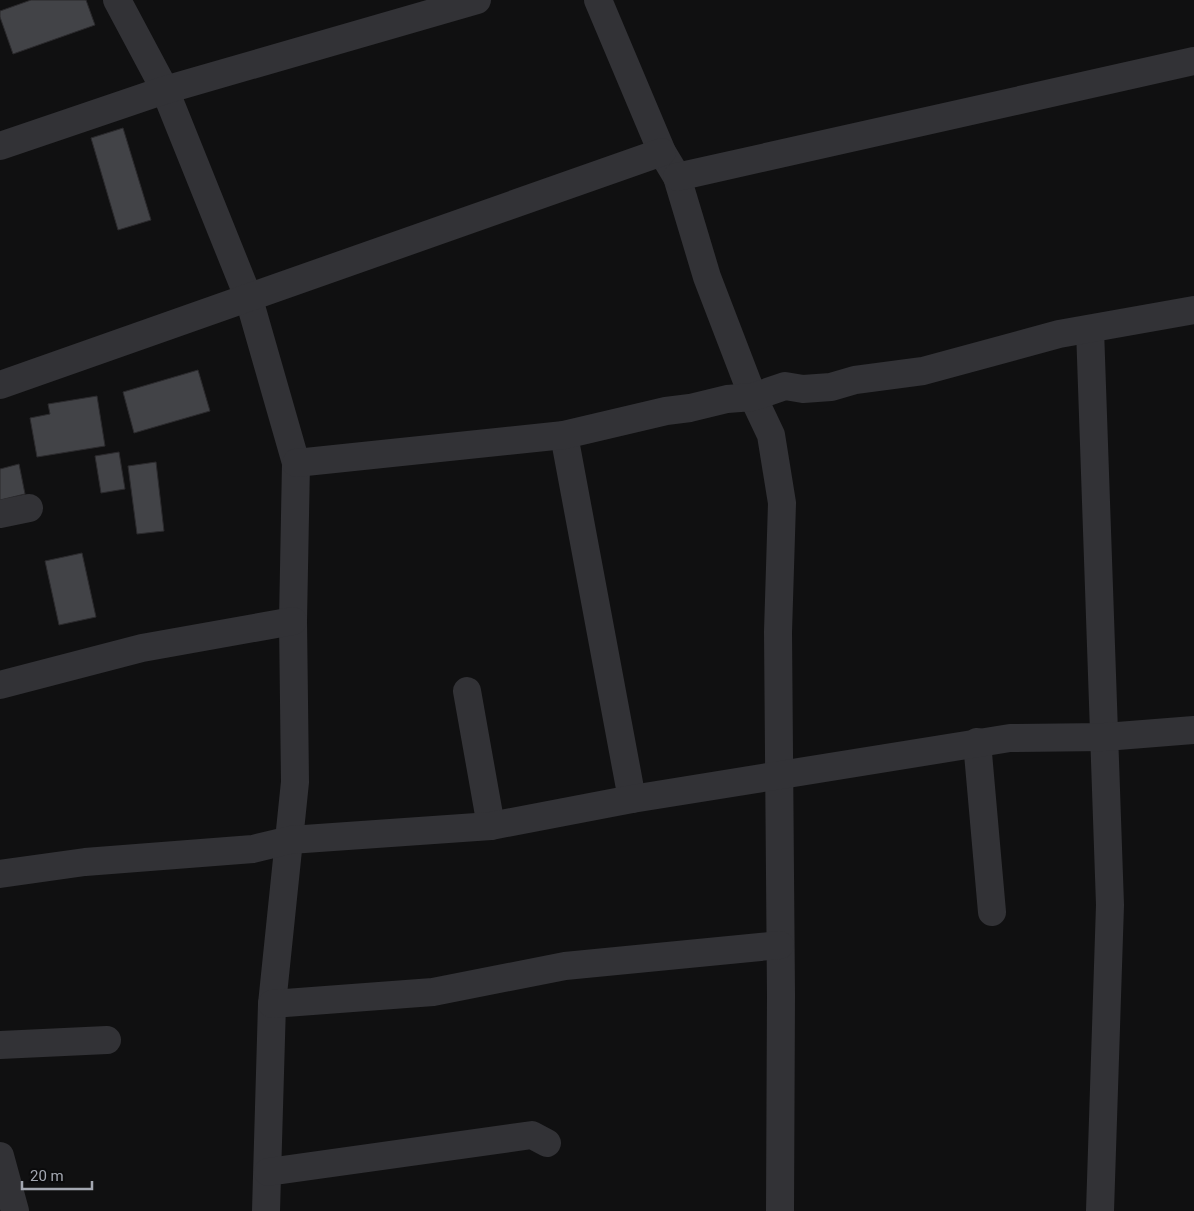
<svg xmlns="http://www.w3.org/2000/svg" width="1194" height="1211" font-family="Roboto,sans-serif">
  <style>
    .building { fill: #424347; stroke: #2b2a2d }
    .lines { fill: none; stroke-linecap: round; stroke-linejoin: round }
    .minor { stroke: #323236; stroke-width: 28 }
  </style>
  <rect width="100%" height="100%" fill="#101011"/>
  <g class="building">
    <path d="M31 0H86L95 25 13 54 0 17V11Z"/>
    <path d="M123 128 151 220 118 230 91 138Z"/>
    <path d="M198 370 210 411 134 433 123 392Z"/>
    <path d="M97 396 105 446 37 457 30 418 50 414 48 404Z"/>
    <path d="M119 452 125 489 101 493 95 456Z"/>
    <path d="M156 462 164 531 137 534 128 466Z"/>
    <path d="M19 464 25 494 0 500V469Z"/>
    <path d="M82 553 96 617 59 625 45 561Z"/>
  </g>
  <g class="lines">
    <g class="minor">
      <path d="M117 0 165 90 249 299 296 463 293 621 295 782 272 1004 266 1211"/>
      <path d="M598 0 662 152 677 177 707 277 753 397 771 435 782 503 778 632 781 995 780 1211"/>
      <path d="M0 146 165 90 477 0"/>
      <path d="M677 177 1194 61"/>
      <path d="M1090 329 1110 905 1100 1211"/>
      <path d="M0 385 662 152"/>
      <path d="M564 435 632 799"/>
      <path d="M296 463 564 435 666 411 690 408 727 399 753 397 785 386 803 389 831 387 855 380 923 371 1059 334 1194 310"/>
      <path d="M0 514 29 508"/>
      <path d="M0 685 142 648 293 621"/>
      <path d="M467 691 491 826"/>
      <path d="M977 742 992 912"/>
      <path d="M0 874 85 862 253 849 290 840 491 826 632 799 1010 738 1105 737 1194 730"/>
      <path d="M272 1004 433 992 565 966 780 945"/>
      <path d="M0 1045 107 1040"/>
      <path d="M0 1156 15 1211"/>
      <path d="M268 1172 532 1135 547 1143"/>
    </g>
  </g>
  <path d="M22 1181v8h70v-8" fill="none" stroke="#a3a7b1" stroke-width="2.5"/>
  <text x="30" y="1181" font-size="15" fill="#a3a7b1" stroke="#0b0b0c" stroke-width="4" paint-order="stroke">20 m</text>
</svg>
